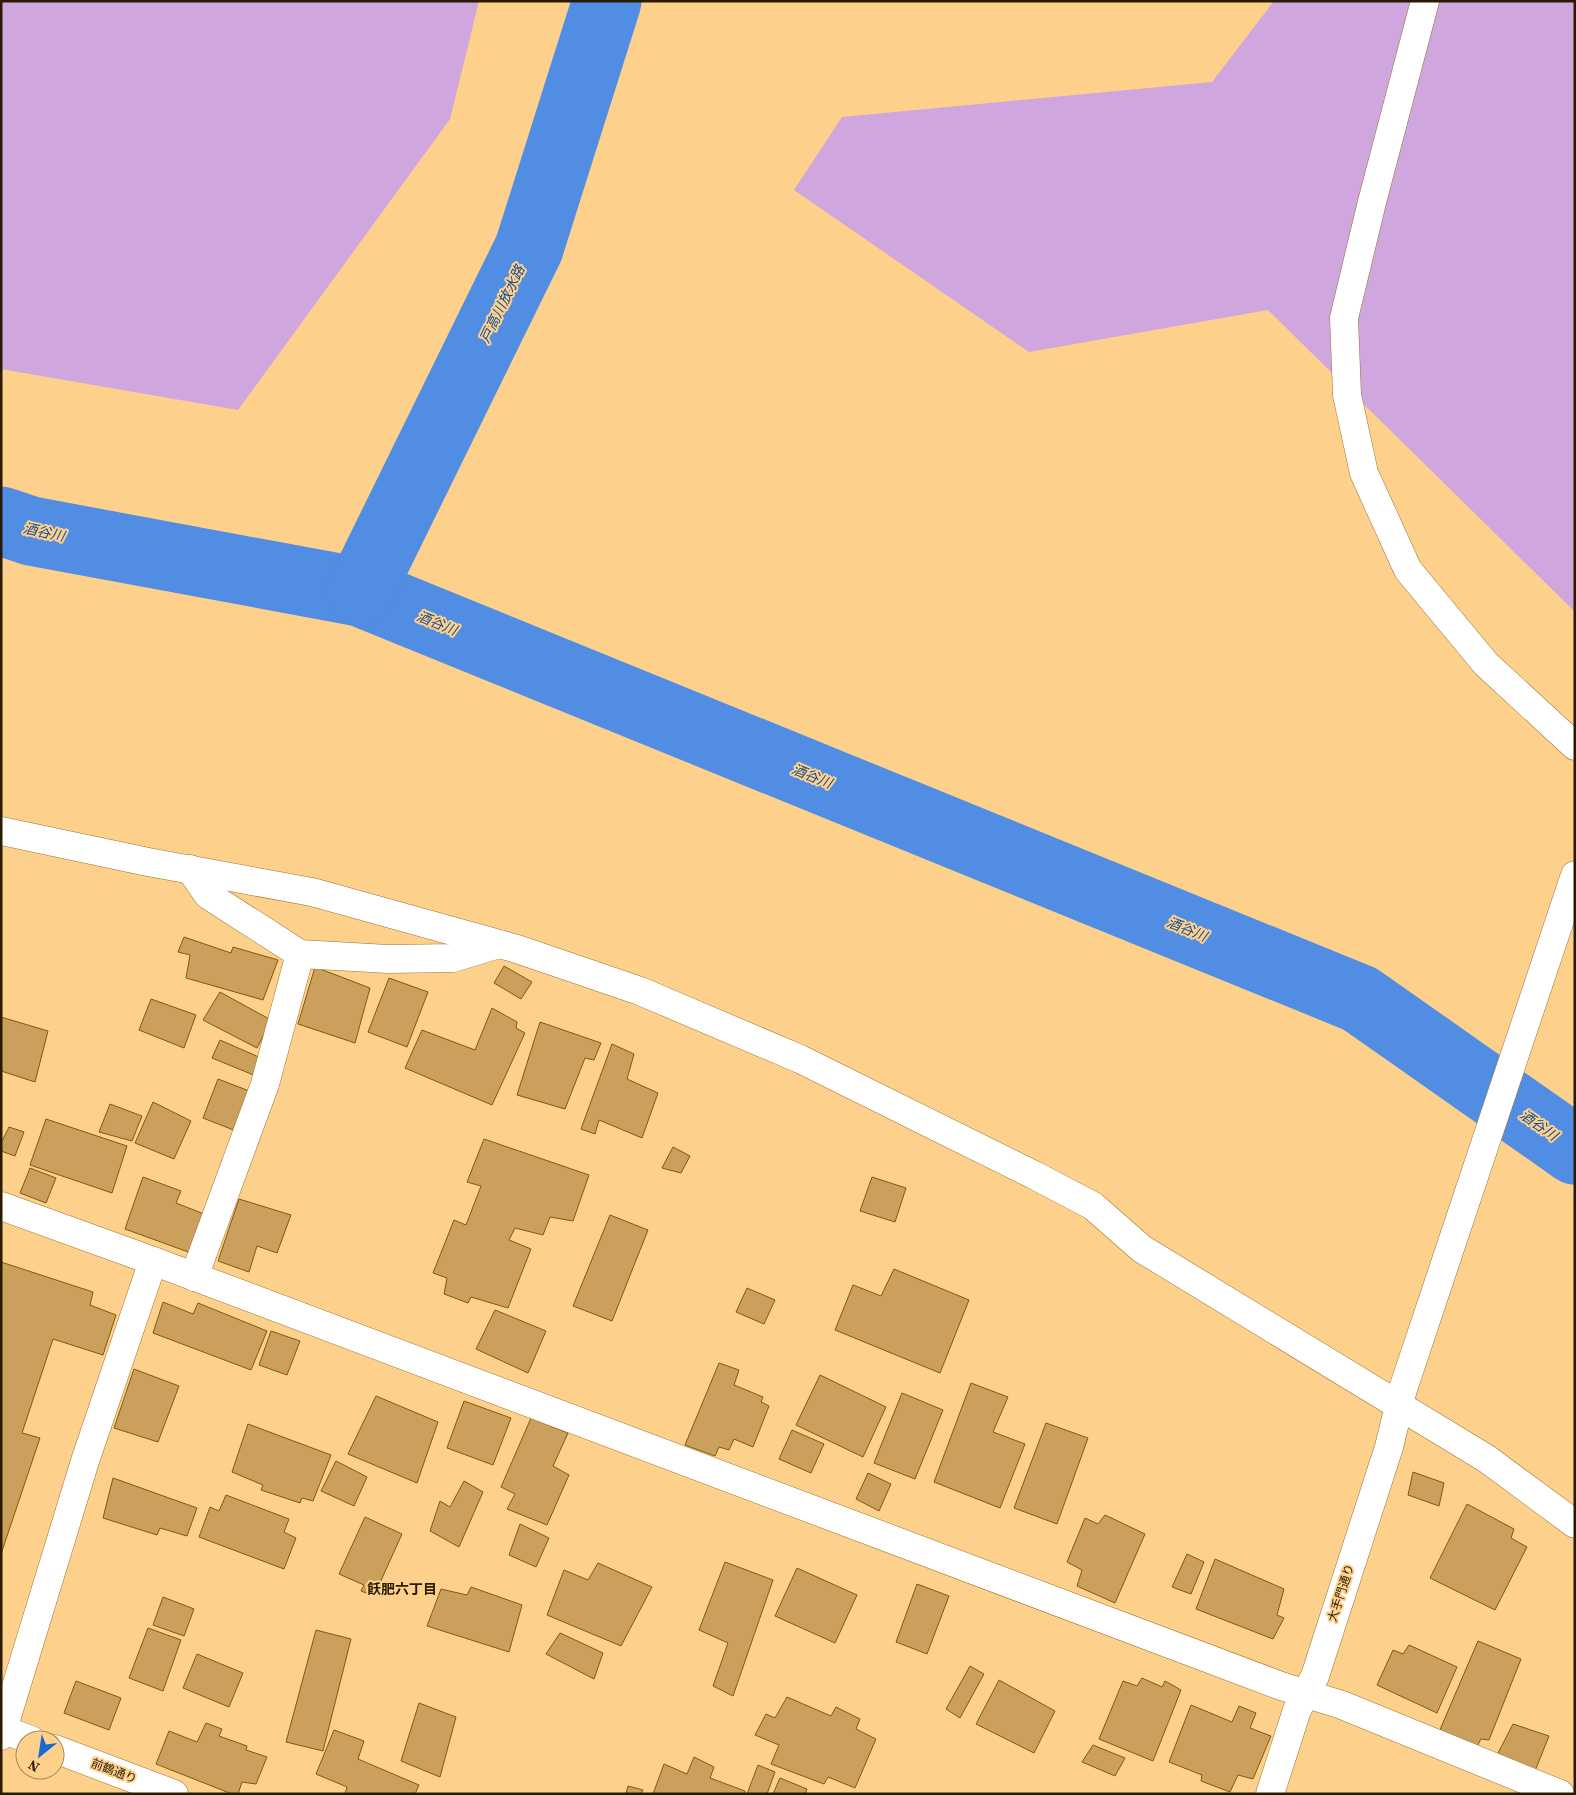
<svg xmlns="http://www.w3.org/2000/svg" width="1576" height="1795" font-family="'Source Serif 4','Noto Sans JP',serif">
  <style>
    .green { fill: #cfa6dd }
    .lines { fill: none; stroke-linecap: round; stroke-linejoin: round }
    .river { stroke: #528de4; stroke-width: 69 }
    .building { fill: #caa05c; stroke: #80590a }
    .minor-casing { stroke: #9c732e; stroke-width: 29 }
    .minor { stroke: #fff; stroke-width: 28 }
    .labels { text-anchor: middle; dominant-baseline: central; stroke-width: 4; stroke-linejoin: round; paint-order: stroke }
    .street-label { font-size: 12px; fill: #2a1a00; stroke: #fdd18c }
    .water-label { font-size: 14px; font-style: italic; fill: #104a98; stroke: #fdd18c }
    .neighbourhood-label { font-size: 14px; font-weight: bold; fill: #2a1a00; stroke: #fdd18c }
  </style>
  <rect width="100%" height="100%" fill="#fdd18c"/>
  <g class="green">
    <path d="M1 1H479L450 119 238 410 1 369Z"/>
    <path d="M1274 1H1575V612L1268 310 1029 352 794 190 842 117 1212 82Z"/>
  </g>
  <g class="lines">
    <g class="river">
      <path d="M1 521 31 531 360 592 1360 999 1575 1150"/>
      <path d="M360 592 529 248 607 1"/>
    </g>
  </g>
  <g class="building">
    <path d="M184 937 231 953 233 947 278 960 263 1000 186 978 190 955 178 952Z"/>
    <path d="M504 966 532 982 521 999 494 983Z"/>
    <path d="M315 967 370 988 355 1043 298 1024Z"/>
    <path d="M389 978 428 992 407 1047 368 1032Z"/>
    <path d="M220 992 271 1020 257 1048 203 1020Z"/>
    <path d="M151 999 196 1015 184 1048 139 1030Z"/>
    <path d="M492 1008 517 1022 516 1028 525 1033 492 1105 405 1068 422 1030 475 1050Z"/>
    <path d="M1 1017 48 1031 35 1082 1 1071Z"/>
    <path d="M540 1022 601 1043 594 1060 585 1058 565 1109 517 1095Z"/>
    <path d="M220 1040 261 1058 256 1076 212 1058Z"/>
    <path d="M612 1044 634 1054 627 1079 658 1093 642 1138 599 1120 595 1134 581 1129Z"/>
    <path d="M218 1079 252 1092 236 1131 203 1118Z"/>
    <path d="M153 1102 191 1121 174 1159 135 1143Z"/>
    <path d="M110 1104 142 1116 132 1141 99 1132Z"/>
    <path d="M46 1119 127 1146 112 1193 30 1165Z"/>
    <path d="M9 1127 24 1132 15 1156 1 1151V1143Z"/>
    <path d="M484 1139 589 1175 573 1221 550 1217 543 1235 515 1228 509 1240 531 1249 508 1308 471 1297 468 1303 444 1294 447 1278 433 1273 454 1220 466 1225 481 1186 467 1182Z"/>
    <path d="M673 1147 690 1156 681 1173 662 1168Z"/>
    <path d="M30 1168 56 1178 46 1203 20 1193Z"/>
    <path d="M143 1177 181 1191 176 1203 204 1214 191 1253 125 1229Z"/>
    <path d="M872 1177 906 1188 895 1222 860 1211Z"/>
    <path d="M239 1199 291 1215 277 1253 257 1246 249 1272 218 1261Z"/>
    <path d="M610 1215 648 1230 612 1321 573 1306Z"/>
    <path d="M1 1262 93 1292 90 1305 116 1315 103 1355 53 1339 22 1433 40 1438 1 1554Z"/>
    <path d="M894 1269 969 1300 940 1373 835 1330 853 1285 881 1296Z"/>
    <path d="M747 1288 775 1300 764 1324 736 1312Z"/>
    <path d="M163 1302 193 1314 198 1303 267 1331 251 1370 153 1333Z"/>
    <path d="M495 1310 546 1331 528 1373 476 1349Z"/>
    <path d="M271 1331 300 1341 287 1375 259 1365Z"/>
    <path d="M719 1363 739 1370 734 1385 763 1397 761 1402 769 1406 753 1447 734 1439 729 1450 719 1447 715 1456 685 1445Z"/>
    <path d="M134 1369 179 1386 158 1442 114 1428Z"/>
    <path d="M820 1375 886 1407 863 1457 796 1425Z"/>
    <path d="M971 1383 1008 1397 993 1432 1025 1444 1000 1508 934 1482Z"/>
    <path d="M902 1393 943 1410 915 1479 874 1463Z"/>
    <path d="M376 1396 438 1422 417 1483 348 1454Z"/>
    <path d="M464 1401 511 1418 493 1465 447 1448Z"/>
    <path d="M531 1418 568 1433 553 1466 569 1475 547 1525 507 1509 515 1494 501 1487Z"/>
    <path d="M1046 1423 1088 1438 1057 1524 1014 1508Z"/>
    <path d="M248 1424 331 1455 313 1501 302 1498 300 1503 261 1490 263 1485 232 1472Z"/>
    <path d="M792 1430 824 1444 811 1473 779 1459Z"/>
    <path d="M336 1461 367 1477 354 1506 321 1491Z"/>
    <path d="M1413 1472 1444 1483 1439 1506 1408 1495Z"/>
    <path d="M868 1473 891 1484 879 1511 856 1499Z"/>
    <path d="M113 1478 197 1508 187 1536 160 1528 157 1535 103 1518Z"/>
    <path d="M464 1481 483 1492 459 1547 430 1531 440 1501 450 1507Z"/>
    <path d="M226 1495 289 1519 284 1532 296 1538 284 1569 199 1537 210 1507 219 1511Z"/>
    <path d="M1467 1504 1514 1529 1511 1538 1527 1547 1495 1610 1430 1578Z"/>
    <path d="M1105 1515 1145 1534 1115 1603 1077 1586 1082 1570 1067 1562 1085 1518 1098 1524Z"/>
    <path d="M365 1517 402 1534 374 1596 361 1591 364 1585 339 1574Z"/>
    <path d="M520 1524 549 1538 536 1567 509 1555Z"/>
    <path d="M1187 1554 1204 1562 1191 1594 1172 1587Z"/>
    <path d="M1215 1559 1284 1589 1277 1615 1284 1618 1273 1639 1196 1609Z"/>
    <path d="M725 1562 773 1580 733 1696 713 1686 728 1643 699 1630Z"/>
    <path d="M598 1563 652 1587 621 1646 547 1615 564 1570 588 1580Z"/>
    <path d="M797 1568 857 1595 835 1643 775 1616Z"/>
    <path d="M917 1584 949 1596 927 1654 896 1642Z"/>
    <path d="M471 1587 522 1605 509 1652 427 1626 441 1589 467 1595Z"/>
    <path d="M163 1597 194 1609 184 1636 153 1625Z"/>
    <path d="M148 1628 181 1640 163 1691 129 1678Z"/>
    <path d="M316 1630 351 1639 323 1751 286 1742Z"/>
    <path d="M560 1633 603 1653 594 1679 546 1654Z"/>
    <path d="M1478 1641 1521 1659 1489 1740 1481 1739 1476 1748 1439 1732Z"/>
    <path d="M1409 1645 1457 1667 1437 1713 1377 1685 1393 1650 1403 1654Z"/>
    <path d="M197 1654 243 1673 229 1707 183 1688Z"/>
    <path d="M970 1666 984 1674 960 1718 946 1709Z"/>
    <path d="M1142 1678 1162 1687 1165 1681 1181 1690 1153 1761 1099 1739 1123 1681 1137 1686Z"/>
    <path d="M999 1680 1055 1711 1034 1753 976 1724Z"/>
    <path d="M76 1681 121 1698 109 1730 64 1713Z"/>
    <path d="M787 1697 831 1716 836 1707 860 1719 856 1729 876 1739 855 1788 828 1777 824 1784 771 1764 779 1745 755 1735 766 1714 775 1718Z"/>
    <path d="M419 1703 456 1717 440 1777 401 1761Z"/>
    <path d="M1191 1705 1232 1722 1239 1706 1256 1713 1250 1728 1271 1736 1253 1779 1238 1775 1230 1792 1201 1781 1202 1775 1169 1762Z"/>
    <path d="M206 1723 222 1729 219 1736 247 1746 246 1750 267 1757 256 1784 242 1782 238 1794H232L156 1764 169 1731 197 1742Z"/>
    <path d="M1513 1724 1549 1736 1535 1771 1496 1757Z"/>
    <path d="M334 1730 364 1741 358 1759 419 1785 415 1794H345L347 1787 316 1774Z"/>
    <path d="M1093 1745 1125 1758 1115 1776 1082 1762Z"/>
    <path d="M694 1757 714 1767 710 1778 745 1791 744 1794H653L664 1764 687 1774Z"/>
    <path d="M758 1765 775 1772 767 1794H747Z"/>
    <path d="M780 1778 807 1789 805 1794H773Z"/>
    <path d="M628 1786 643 1790 641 1794H626Z"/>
  </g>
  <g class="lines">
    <g class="minor-casing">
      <g id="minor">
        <path d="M1425 1 1372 202 1344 318 1347 395 1364 473 1408 570 1486 664 1575 746"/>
        <path d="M1 831 148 862 312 892 517 949 640 991 800 1059 1034 1175 1093 1206 1142 1249 1487 1459 1575 1524"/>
        <path d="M190 869 208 895 300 954 388 959 453 958 499 944"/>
        <path d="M1 1206 153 1261 1281 1686 1342 1705 1560 1794"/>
        <path d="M194 1277 265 1084 300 954"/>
        <path d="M1 1729 31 1740"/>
        <path d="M1 1736 85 1461 153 1261"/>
        <path d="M55 1749 174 1794"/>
        <path d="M1270 1794 1297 1710 1315 1676 1389 1447 1403 1389 1575 875"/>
      </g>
    </g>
    <use href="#minor" class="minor"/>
  </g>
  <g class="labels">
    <g class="street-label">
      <text transform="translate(1341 1593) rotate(-72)">大手門通り</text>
      <text transform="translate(114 1771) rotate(21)">前鶴通り</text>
    </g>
    <g class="water-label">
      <text transform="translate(502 304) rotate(-64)">戸高川放水路</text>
      <text transform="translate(44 532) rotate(12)">酒谷川</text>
      <text transform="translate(437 623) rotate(22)">酒谷川</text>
      <text transform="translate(812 776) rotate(22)">酒谷川</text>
      <text transform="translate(1187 929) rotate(22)">酒谷川</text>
      <text transform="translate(1539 1125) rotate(35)">酒谷川</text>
    </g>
    <g class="neighbourhood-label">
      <text x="402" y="1589">飫肥六丁目</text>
    </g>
  </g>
  <rect width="1576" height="1795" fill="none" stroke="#2a1a00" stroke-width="5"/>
  <g transform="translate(40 1755) rotate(210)"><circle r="24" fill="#fdd18c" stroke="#a98854"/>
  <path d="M0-4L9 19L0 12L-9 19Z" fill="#1969d3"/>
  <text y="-8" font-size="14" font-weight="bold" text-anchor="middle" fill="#2a1a00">N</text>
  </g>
</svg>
